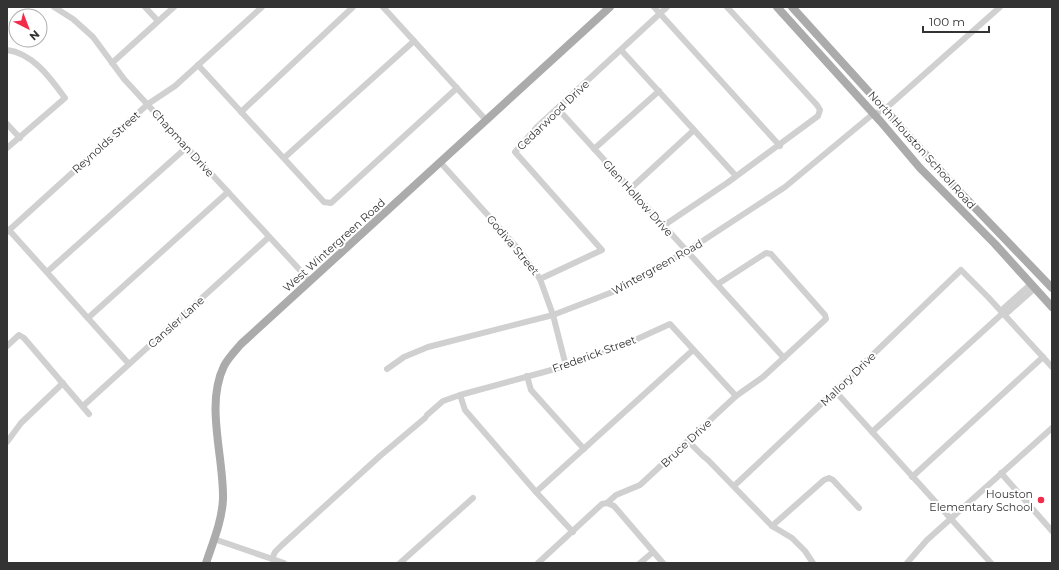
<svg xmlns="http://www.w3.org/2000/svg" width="1059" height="570" font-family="Montserrat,sans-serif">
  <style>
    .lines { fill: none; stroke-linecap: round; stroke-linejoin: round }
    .minor { stroke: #d0d0d0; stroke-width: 6 }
    .major { stroke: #ababab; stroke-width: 8 }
    .poi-dot { fill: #f32b4a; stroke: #fff; stroke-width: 1.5 }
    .labels { text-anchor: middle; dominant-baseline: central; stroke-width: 4; stroke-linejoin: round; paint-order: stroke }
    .street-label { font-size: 11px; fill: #333; stroke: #fff }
    .poi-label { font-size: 11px; fill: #333; stroke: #fff; text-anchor: end }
  </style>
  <rect width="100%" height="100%" fill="#fff"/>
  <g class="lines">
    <g class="minor">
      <path d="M54 7 73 19 93 37 124 79 310 281"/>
      <path d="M145 7 158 21"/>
      <path d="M383 7 486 120"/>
      <path d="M654 7 780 146"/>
      <path d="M7 50C33 53 51 79 65 98L7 148"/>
      <path d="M621 50 736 176"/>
      <path d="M112 63 174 7"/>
      <path d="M198 65 324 202 331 203 457 88"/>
      <path d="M558 109 784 358"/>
      <path d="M241 112 353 7"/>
      <path d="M7 124 20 138"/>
      <path d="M594 149 659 91"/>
      <path d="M284 158 414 41"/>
      <path d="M440 162 521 252 540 279 553 315 566 366"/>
      <path d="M630 189 694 130"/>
      <path d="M663 226 727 183 818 116 820 110 817 105 727 7"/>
      <path d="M9 230 129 364"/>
      <path d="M7 232 148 104 175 86 262 7"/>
      <path d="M47 272 187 147"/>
      <path d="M540 279 602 250 515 152 537 127 667 7"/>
      <path d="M1003 313 1004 308 1031 284"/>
      <path d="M88 318 228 192"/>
      <path d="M7 346 19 335 24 338 89 414"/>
      <path d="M387 369 404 357 428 347 553 315 610 293 636 281 704 240 785 187 873 114 884 110 1000 7"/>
      <path d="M527 376 531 390 584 449"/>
      <path d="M835 391 991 563"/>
      <path d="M460 395 465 410 536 492 573 532"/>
      <path d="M83 406 269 237"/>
      <path d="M427 415 443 401 460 395 566 366 624 345 670 324 736 396"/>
      <path d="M872 432 1003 313 1008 312 1035 288"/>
      <path d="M688 441 703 456 708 460 772 526 792 538 805 551 813 563"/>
      <path d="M7 442 21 423 63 383"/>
      <path d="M1001 473 1052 531"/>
      <path d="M912 477 1043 357"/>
      <path d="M734 486 835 391 961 270 988 297 1052 367"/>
      <path d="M536 492 693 350"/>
      <path d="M607 503 614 506 663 563"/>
      <path d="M772 526 824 480 829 478 833 480 859 508"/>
      <path d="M214 539 284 563"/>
      <path d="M272 559 275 552 282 545 380 456 425 418"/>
      <path d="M400 563 473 498"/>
      <path d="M538 563 602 504 607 503 616 495 640 485 736 396 763 377 826 319 825 315 771 254 766 253 718 284"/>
      <path d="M640 563 653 552"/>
      <path d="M907 563 927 540 1052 428"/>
    </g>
    <g class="major">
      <path d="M777 7 881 122 920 168 995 244 1052 307"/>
      <path d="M792 7 955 187 1052 288"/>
      <path d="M206 563C213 542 222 521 223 499 224 457 205 405 224 366 228 358 235 351 241 344L610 7"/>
    </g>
  </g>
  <circle class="poi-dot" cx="1041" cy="500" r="4"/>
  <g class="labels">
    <g class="street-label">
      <text transform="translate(553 115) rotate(-44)">Cedarwood Drive</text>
      <text transform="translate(106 142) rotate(-42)">Reynolds Street</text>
      <text transform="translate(183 143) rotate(48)">Chapman Drive</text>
      <text transform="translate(922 150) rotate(48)">North Houston School Road</text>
      <text transform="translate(638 198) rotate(48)">Glen Hollow Drive</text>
      <text transform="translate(334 245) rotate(-42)">West Wintergreen Road</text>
      <text transform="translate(513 245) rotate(50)">Godiva Street</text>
      <text transform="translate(657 267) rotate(-29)">Wintergreen Road</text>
      <text transform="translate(176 322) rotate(-42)">Cansler Lane</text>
      <text transform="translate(594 354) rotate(-20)">Frederick Street</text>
      <text transform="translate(848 379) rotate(-44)">Mallory Drive</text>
      <text transform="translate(686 443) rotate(-43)">Bruce Drive</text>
    </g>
    <g class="poi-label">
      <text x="1033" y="494">Houston<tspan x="1033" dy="13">Elementary School</tspan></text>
    </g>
  </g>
  <rect width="1059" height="570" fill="none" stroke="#333333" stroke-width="16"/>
  <g transform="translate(28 28) rotate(138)"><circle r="19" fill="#ffffff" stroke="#adadad"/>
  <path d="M0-3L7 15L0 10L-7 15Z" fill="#f32b4a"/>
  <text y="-6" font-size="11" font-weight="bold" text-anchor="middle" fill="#333333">N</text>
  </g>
  <path d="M923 26v6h66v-6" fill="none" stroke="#333333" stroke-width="2"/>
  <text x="929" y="26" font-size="12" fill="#333333" stroke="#ffffff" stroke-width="3" paint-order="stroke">100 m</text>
</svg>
